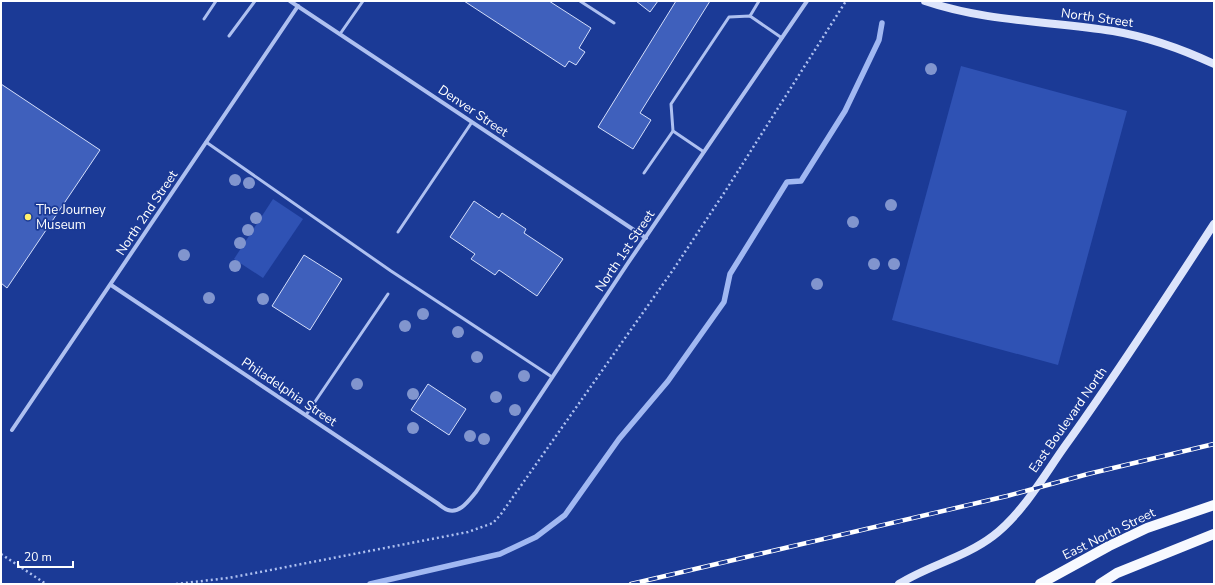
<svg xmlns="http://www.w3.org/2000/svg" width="1215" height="585" font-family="'Nunito Sans',sans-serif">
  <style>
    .green { fill: #2f52b4 }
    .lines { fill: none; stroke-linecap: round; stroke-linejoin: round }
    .stream { stroke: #a1b8f2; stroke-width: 5.5 }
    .building { fill: #3f60bc; stroke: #d5dffb }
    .path { stroke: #aec0f0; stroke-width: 2.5; stroke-dasharray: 2 3; stroke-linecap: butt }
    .lane { stroke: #aec0f0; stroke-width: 3 }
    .street { stroke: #aec0f0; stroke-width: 4 }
    .secondary { stroke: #dce4fb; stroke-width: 8 }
    .primary { stroke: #f7f9ff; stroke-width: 10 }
    .rail-casing { stroke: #fff; stroke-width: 4.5 }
    .rail { stroke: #1b3a96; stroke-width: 3; stroke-dasharray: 9; stroke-linecap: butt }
    .tree { fill: #8195ce }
    .poi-dot { fill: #fff06d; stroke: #1b3a96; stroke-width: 1.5 }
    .labels { text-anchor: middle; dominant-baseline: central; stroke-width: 3.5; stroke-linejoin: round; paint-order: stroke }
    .street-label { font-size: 13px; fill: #fff; stroke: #1b3a96 }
    .poi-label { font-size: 13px; fill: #fff; stroke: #1b3a96; text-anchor: start }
  </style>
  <rect width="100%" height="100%" fill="#1b3a96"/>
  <g class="green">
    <path d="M961 66 1127 111 1058 365 892 320Z"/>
    <path d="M273 199 303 219 263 278 234 259Z"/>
  </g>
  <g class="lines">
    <path class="stream" d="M370 584 500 554 536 537 565 515 619 439 668 381 724 302 730 274 787 182 801 181 845 111 879 40 882 23"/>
  </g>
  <g class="building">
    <path d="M464 1H549L591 28 579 48 585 52 576 65 569 61 565 67Z"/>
    <path d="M636 1H658L650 12Z"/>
    <path d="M676 1H710L640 113 651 120 633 149 598 127Z"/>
    <path d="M1 84 100 150 7 288 1 283Z"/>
    <path d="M474 201 499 218 502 213 526 229 524 233 563 259 537 296 499 270 495 275 471 259 475 254 450 237Z"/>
    <path d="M304 255 342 279 310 330 272 306Z"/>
    <path d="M428 384 466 409 449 435 411 410Z"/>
  </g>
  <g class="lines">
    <g class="path">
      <path d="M1 554 46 584"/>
      <path d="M176 584 228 578 255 573 468 532 493 523 501 514 673 270 726 190 846 1"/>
    </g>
    <g class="lane">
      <path d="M580 1 614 23"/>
      <path d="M750 16 759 1"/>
      <path d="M204 19 216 1"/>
      <path d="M340 34 363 1"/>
      <path d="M229 36 255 1"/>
      <path d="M206 142 391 271 552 377"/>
      <path d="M704 152 673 131 671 104 729 17 750 16 782 38"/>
      <path d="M644 173 673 131"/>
      <path d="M398 232 472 122"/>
      <path d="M306 415 388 294"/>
    </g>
    <g class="street">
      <path d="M290 1 646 238"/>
      <path d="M111 285 437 503C440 505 444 509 448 510 460 514 469 500 476 492L628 263 807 1"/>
      <path d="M12 430 298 6"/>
    </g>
    <g class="secondary">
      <path d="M925 1C986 22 1051 21 1113 31 1148 37 1182 49 1214 64"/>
      <path d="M899 584C929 565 964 558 993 536 1023 513 1043 477 1065 446 1117 374 1165 299 1214 224"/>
    </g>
    <g class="primary">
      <path d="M1040 584 1109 546 1147 528 1214 505"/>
      <path d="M1100 584 1117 573 1214 534"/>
    </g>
    <g class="rail-casing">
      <path id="rail" d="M631 584 1007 496 1088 474 1214 444"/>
    </g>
    <use href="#rail" class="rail"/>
  </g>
  <g class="tree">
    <circle cx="931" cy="69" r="6"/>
    <circle cx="235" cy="180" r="6"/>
    <circle cx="249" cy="183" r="6"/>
    <circle cx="891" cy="205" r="6"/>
    <circle cx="256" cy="218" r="6"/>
    <circle cx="853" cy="222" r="6"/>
    <circle cx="248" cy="230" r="6"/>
    <circle cx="240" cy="243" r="6"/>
    <circle cx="184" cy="255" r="6"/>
    <circle cx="874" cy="264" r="6"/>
    <circle cx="894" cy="264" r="6"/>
    <circle cx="235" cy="266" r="6"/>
    <circle cx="817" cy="284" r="6"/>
    <circle cx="209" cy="298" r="6"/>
    <circle cx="263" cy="299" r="6"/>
    <circle cx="423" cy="314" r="6"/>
    <circle cx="405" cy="326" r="6"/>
    <circle cx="458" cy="332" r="6"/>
    <circle cx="477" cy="357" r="6"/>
    <circle cx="524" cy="376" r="6"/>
    <circle cx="357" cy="384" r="6"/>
    <circle cx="413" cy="394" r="6"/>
    <circle cx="496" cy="397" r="6"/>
    <circle cx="515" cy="410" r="6"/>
    <circle cx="413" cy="428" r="6"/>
    <circle cx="470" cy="436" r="6"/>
    <circle cx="484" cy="439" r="6"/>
  </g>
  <circle class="poi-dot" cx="28" cy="217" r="4"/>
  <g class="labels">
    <g class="street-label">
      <text transform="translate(1097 18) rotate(8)">North Street</text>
      <text transform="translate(473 111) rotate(34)">Denver Street</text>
      <text transform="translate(147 213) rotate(-56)">North 2nd Street</text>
      <text transform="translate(625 251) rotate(-56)">North 1st Street</text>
      <text transform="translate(289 392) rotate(34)">Philadelphia Street</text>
      <text transform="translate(1068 420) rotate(-55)">East Boulevard North</text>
      <text transform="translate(1109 534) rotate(-26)">East North Street</text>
    </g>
    <g class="poi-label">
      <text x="36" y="210">The Journey<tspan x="36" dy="15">Museum</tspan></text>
    </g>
  </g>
  <rect width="1215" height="585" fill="none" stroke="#ffffff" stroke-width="4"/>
  <path d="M18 561v6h55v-6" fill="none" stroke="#ffffff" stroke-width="2"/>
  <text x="24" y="561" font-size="12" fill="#ffffff" stroke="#1b3a96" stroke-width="3" paint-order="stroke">20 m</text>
</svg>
